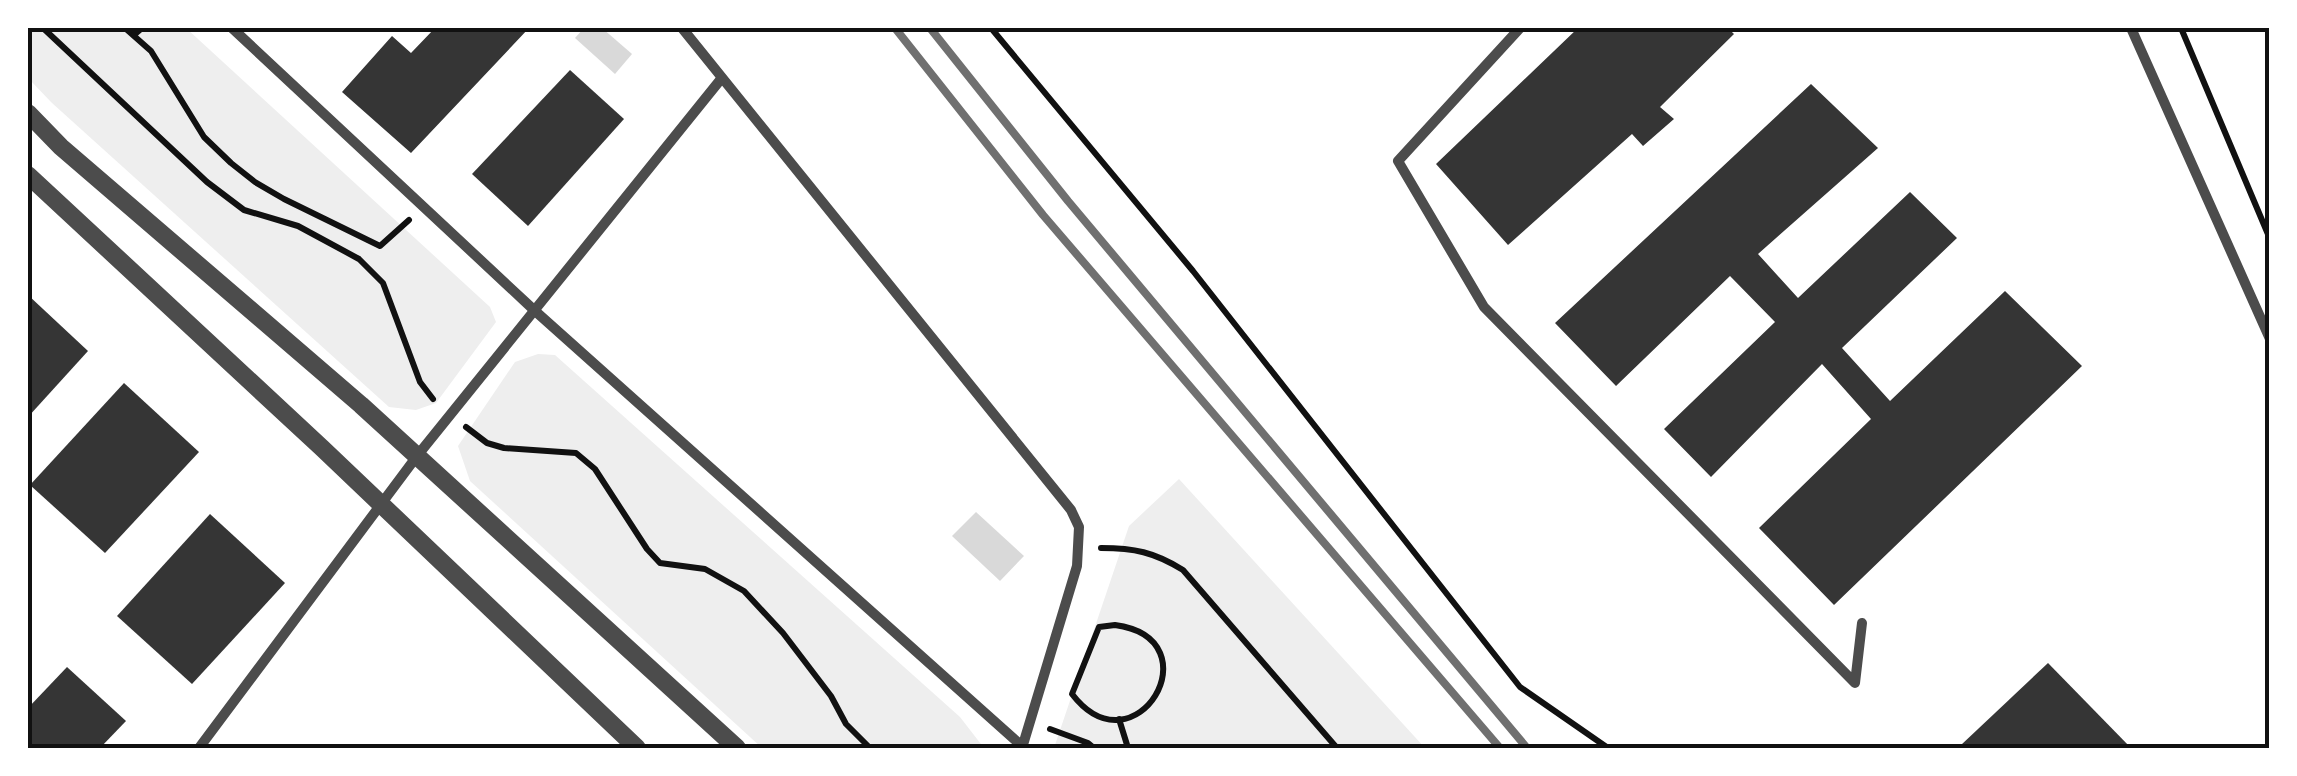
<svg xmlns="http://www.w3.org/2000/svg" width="2297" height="776" font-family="'Sofia Sans Condensed',sans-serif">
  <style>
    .green { fill: #eee }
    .water { fill: #d9d9d9 }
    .building { fill: #353535 }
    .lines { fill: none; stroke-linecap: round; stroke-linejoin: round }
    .path { stroke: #111; stroke-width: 6 }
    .minor { stroke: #4c4c4c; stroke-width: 10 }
    .tertiary { stroke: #4c4c4c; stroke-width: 18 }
    .rail { stroke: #707070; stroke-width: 8 }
    .neatline { fill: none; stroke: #111; stroke-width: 4 }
  </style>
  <rect width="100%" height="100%" fill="#fff"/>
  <g class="green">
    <path d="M28 28H186L490 307 496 322 436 403 416 410 389 407 52 103 28 78Z"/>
    <path d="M538 354 555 355 960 717 984 748H762L470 481 458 446 515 362Z"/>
    <path d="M1179 479 1425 748H1054L1129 526Z"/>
  </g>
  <g class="water">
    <path d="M584 28H602L632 54 615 74 575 38Z"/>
    <path d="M976 512 1024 556 1000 581 952 536Z"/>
  </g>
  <g class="building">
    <path d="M435 28H529L411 153 342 92 392 36 411 53Z"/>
    <path d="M1578 28H1728L1734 34 1660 107 1674 119 1643 146 1632 134 1508 245 1436 164Z"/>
    <path d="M570 70 624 119 528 226 472 174Z"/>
    <path d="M1811 84 1878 148 1758 254 1798 298 1910 192 1957 238 1842 348 1890 401 2005 291 2082 366 1834 605 1759 528 1871 419 1822 364 1711 477 1664 429 1775 322 1730 276 1616 386 1555 323Z"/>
    <path d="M28 295 88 351 28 417Z"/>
    <path d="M124 383 199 452 105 553 30 485Z"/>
    <path d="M210 514 285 583 192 684 117 616Z"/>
    <path d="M2048 663 2131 748H1964L1961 745Z"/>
    <path d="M67 667 126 721 100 748H28V708Z"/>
  </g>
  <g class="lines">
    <g class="path">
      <path d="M43 28 207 182 244 210 298 226 359 259 383 283 420 382 433 399"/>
      <path d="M125 28 151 51 204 137 231 163 255 182 284 199 380 246 409 220"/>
      <path d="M991 28 1193 271 1520 687 1608 748"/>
      <path d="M2181 28 2270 239"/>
      <path d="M134 35 142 28"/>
      <path d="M466 427 487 443 504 448 576 453 595 469 647 549 660 563 705 569 744 591 783 633 831 696 846 724 870 748"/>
      <path d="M1101 548C1134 548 1154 552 1183 570L1337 748"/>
      <path d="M1115 625C1217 639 1135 776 1072 694L1099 627Z"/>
      <path d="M1119 719 1128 748"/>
      <path d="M1050 729 1088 743 1094 748"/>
    </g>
    <g class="minor">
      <path d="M232 28 534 310 1023 747"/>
      <path d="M682 28 1071 510 1079 527 1077 566 1022 748"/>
      <path d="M1520 28 1398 161 1484 307 1855 683 1862 623"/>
      <path d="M2131 28 2270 339"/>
      <path d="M199 748 417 456 721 79"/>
    </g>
    <g class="tertiary">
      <path d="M28 113 61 147 361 405 737 748"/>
      <path d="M28 175 322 448 637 748"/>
    </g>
    <g class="rail">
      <path d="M895 28 1043 215 1500 748"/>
      <path d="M930 28 1068 201 1527 748"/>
    </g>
  </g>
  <rect width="2297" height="776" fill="none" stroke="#ffffff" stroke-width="60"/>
  <rect x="30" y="30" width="2237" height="716" class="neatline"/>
</svg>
